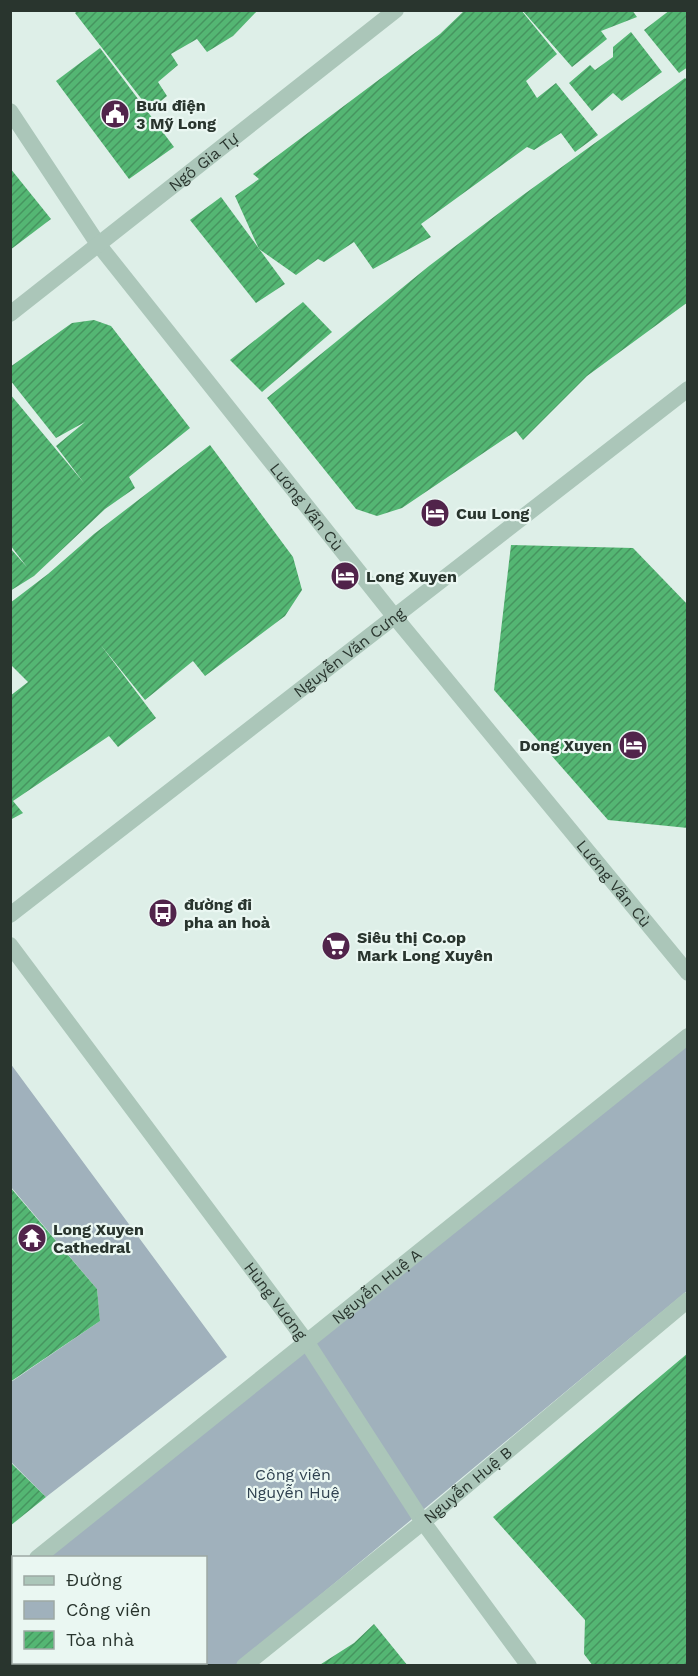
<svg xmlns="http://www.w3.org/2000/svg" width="698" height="1676" font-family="'Work Sans',sans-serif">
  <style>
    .park { fill: #a0b1bc }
    .building { fill: url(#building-hatch) }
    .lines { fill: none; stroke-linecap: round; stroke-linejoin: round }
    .minor { stroke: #abc6b9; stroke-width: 16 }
    .tertiary { stroke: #abc6b9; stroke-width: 16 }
    .labels { text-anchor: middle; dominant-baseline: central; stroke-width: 4.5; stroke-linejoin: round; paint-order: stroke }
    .poi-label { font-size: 16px; font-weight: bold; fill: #29352e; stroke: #eaf7f2; text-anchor: start }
    .street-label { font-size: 16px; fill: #29352e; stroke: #eaf7f2 }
    .park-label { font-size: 16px; fill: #304250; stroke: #eaf7f2 }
  </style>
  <defs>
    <pattern id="building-hatch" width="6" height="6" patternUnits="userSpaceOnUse" patternTransform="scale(1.5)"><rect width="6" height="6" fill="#54b673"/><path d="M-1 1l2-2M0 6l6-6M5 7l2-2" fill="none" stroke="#46955f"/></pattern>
  </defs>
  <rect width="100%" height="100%" fill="#deefe8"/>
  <g class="park">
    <path d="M687 1030V1291L236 1665 11 1666 10 1578 13 1575 14 1662H206V1558L36 1557Z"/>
    <path d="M10 1063 227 1357 46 1497 11 1462V1382L100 1321 97 1289 11 1187Z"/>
  </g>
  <g class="building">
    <path d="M78 10H258L233 36 207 52 197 39 171 54 178 65 158 82 167 96 150 110 75 13Z"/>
    <path d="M465 10H521L557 54 526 81 537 98 556 83 598 135 575 152 561 133 534 150 527 147 421 224 431 237 373 269 354 242 324 262 318 259 296 275 259 249 235 196 259 179 253 174 440 34Z"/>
    <path d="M522 10H632L637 17 601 31 607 39 572 67Z"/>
    <path d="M670 10H688V67L679 73 644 30Z"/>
    <path d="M631 32 662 72 622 101 613 93 592 111 569 83 590 65 595 70 613 57V47Z"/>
    <path d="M100 48 174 147 129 179 56 81Z"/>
    <path d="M685 78 688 81V302L587 376 523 440 516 431 402 508 377 516 356 509 267 398 429 266 523 195Z"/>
    <path d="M10 168 51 219 10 250Z"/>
    <path d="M221 197 285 284 256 303 190 220Z"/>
    <path d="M303 302 332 332 262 392 230 360Z"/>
    <path d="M94 320 111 326 190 428 129 477 135 488 105 509 34 576 10 591V548L27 567 10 545V394L84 483 56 446 85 422 56 438 10 380V367L72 323Z"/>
    <path d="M210 445 293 557 302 590 285 616 205 676 193 661 145 700 100 644 156 718 118 747 109 736 13 801 23 813 10 820V696L28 682 10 664V603L48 574 94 534Z"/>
    <path d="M511 545 633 548 688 605V828L608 820 494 690Z"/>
    <path d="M10 1187 97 1289 100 1321 10 1382Z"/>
    <path d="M688 1353V1666H593L584 1654 585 1620 493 1517Z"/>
    <path d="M10 1462 46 1497 10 1526Z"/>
    <path d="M374 1624 408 1666H318L354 1643Z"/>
  </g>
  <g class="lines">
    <g class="minor">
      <path id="s1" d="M10 111 98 244 394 616 688 973"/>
      <path id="s2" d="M10 314 396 10"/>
      <path id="s3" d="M10 915 688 389"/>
    </g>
    <g class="tertiary">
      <path id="s4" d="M10 945 306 1341 423 1522 529 1666"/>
      <path id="s5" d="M37 1558 688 1036"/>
      <path d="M10 1579 14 1576"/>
      <path id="s6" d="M244 1666 423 1522 688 1300"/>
    </g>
  </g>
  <defs>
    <g id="civic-disc" transform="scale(1.5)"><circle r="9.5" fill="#51244b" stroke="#eaf7f2"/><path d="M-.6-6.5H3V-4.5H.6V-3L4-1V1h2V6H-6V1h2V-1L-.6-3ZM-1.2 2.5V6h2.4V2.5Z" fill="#fff"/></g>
    <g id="hotel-disc" transform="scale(1.5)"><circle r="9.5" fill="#51244b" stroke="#eaf7f2"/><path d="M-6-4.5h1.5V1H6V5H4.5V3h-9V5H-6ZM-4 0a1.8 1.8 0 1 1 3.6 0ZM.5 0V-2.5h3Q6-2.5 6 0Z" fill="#fff"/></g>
    <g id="bus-disc" transform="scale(1.5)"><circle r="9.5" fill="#51244b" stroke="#eaf7f2"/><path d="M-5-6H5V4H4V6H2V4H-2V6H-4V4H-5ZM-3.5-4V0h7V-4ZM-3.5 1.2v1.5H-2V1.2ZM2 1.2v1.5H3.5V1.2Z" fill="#fff"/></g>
    <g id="supermarket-disc" transform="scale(1.5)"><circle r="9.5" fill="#51244b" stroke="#eaf7f2"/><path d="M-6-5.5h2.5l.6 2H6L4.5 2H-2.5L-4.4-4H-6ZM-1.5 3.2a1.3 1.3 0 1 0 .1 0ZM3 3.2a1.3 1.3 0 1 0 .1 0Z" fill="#fff"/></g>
    <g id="temple-disc" transform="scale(1.5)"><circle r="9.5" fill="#51244b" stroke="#eaf7f2"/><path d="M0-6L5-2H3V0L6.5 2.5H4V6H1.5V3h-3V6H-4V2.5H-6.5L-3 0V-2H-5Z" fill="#fff"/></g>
  </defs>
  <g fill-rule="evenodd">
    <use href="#civic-disc" x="115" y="114"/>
    <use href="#hotel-disc" x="435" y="513"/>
    <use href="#hotel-disc" x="345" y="576"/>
    <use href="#hotel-disc" x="633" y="745"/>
    <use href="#bus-disc" x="163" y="913"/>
    <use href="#supermarket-disc" x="336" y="946"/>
    <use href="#temple-disc" x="32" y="1238"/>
  </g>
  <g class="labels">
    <g class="poi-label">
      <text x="136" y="105">Bưu điện<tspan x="136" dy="18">3 Mỹ Long</tspan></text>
      <text x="456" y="513">Cuu Long</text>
      <text x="366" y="576">Long Xuyen</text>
      <text x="612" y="745" text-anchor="end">Dong Xuyen</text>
      <text x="184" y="904">đường đi<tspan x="184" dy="18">pha an hoà</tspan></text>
      <text x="357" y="937">Siêu thị Co.op<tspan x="357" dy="18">Mark Long Xuyên</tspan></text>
      <text x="53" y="1229">Long Xuyen<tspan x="53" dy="18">Cathedral</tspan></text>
    </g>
    <g class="street-label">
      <text stroke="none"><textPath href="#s2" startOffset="246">Ngô Gia Tự</textPath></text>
      <text stroke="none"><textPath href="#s1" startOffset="495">Lương Vãn Cù</textPath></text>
      <text stroke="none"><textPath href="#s3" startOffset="429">Nguyễn Văn Cưng</textPath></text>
      <text stroke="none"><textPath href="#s1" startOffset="981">Lương Vãn Cù</textPath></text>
      <text stroke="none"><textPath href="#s5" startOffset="435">Nguyễn Huệ A</textPath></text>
      <text stroke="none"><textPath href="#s4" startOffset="444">Hùng Vương</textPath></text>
      <text stroke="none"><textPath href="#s6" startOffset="288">Nguyễn Huệ B</textPath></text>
    </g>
    <g class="park-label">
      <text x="293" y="1474">Công viên<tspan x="293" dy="18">Nguyễn Huệ</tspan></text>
    </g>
  </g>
  <rect width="698" height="1676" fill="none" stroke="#29352e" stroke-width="24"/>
  <rect x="12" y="1556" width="195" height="108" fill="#eaf7f2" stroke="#9da9a4" stroke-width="1.5"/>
  <rect x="24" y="1576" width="30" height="9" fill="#abc6b9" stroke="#9da9a4" stroke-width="1.5"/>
  <text x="66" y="1586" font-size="18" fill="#29352e">Đường</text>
  <rect x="24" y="1601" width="30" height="18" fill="#a0b1bc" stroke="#9da9a4" stroke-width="1.5"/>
  <text x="66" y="1616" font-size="18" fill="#29352e">Công viên</text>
  <rect x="24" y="1631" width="30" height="18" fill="url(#building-hatch)" stroke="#9da9a4" stroke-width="1.5"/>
  <text x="66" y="1646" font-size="18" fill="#29352e">Tòa nhà</text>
</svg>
